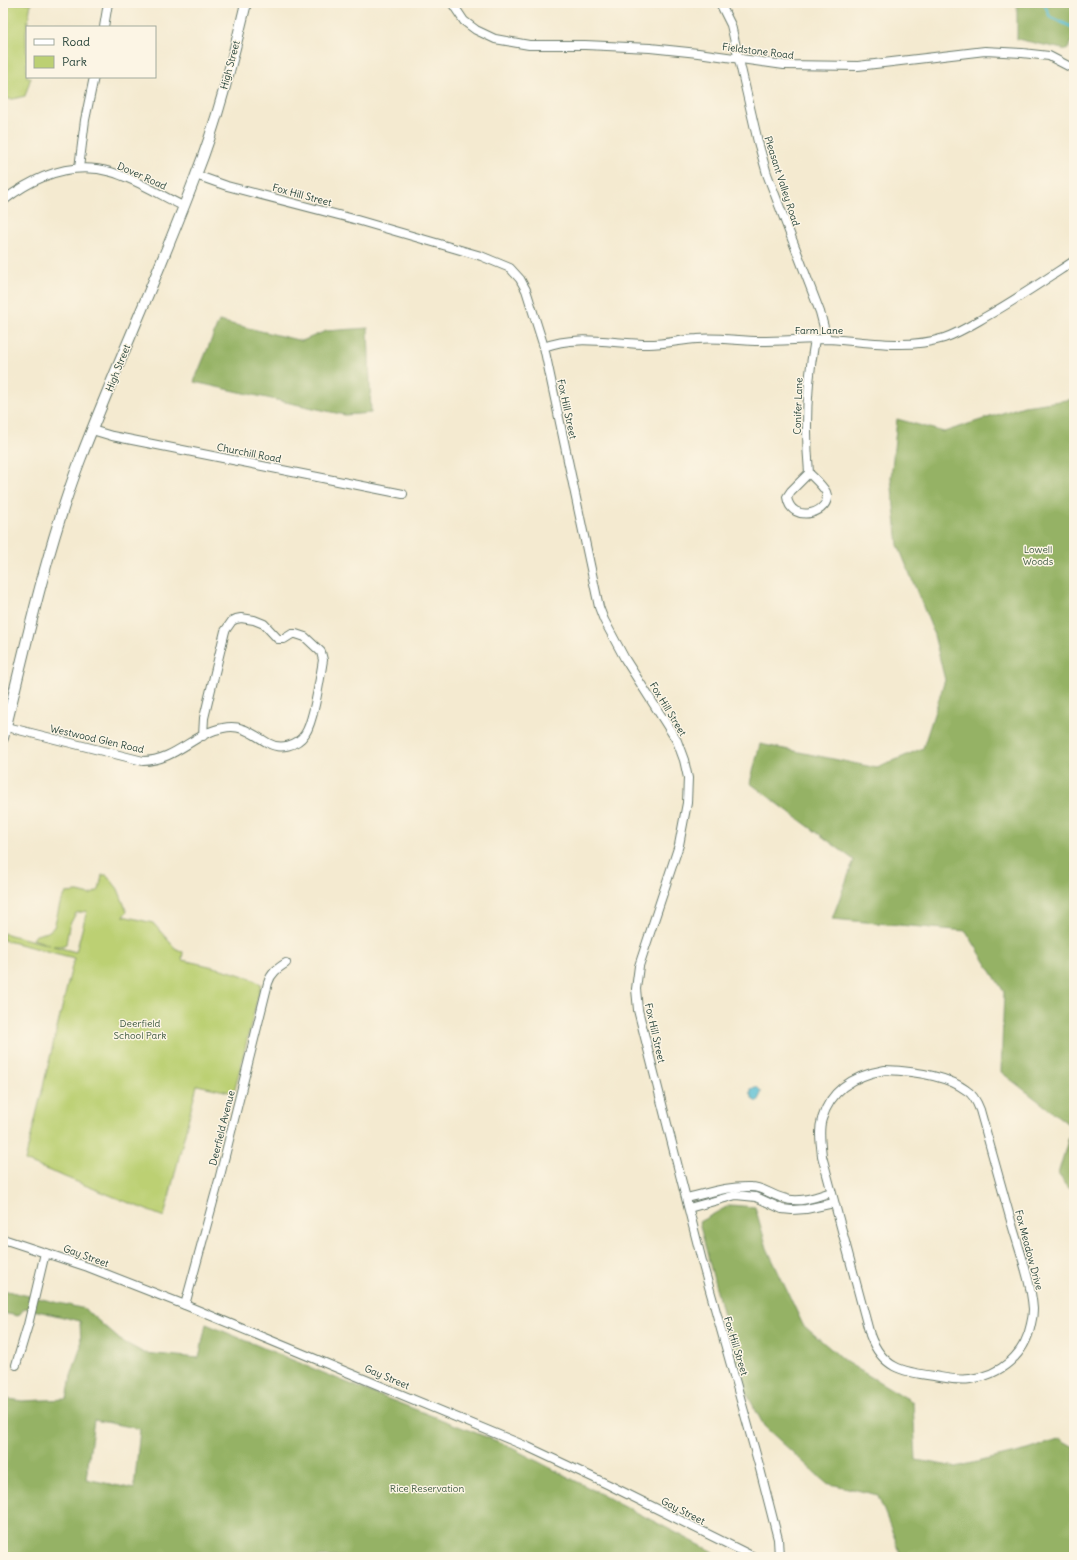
<svg xmlns="http://www.w3.org/2000/svg" width="1077" height="1560" font-family="Delius,sans-serif">
  <style>
    .green { fill: #bcd073; stroke: #6e8654; fill-rule: evenodd }
    .forest { fill: #95b265; stroke: #5a784c; fill-rule: evenodd }
    .water { fill: #56bed4; stroke: #3a7e84 }
    .lines { fill: none; stroke-linecap: round; stroke-linejoin: round }
    .stream { stroke: #56bed4; stroke-width: 2.5 }
    .minor-casing { stroke: #6a7a6b; stroke-width: 10 }
    .major-casing { stroke: #6a7a6b; stroke-width: 12 }
    .minor { stroke: #fff; stroke-width: 8 }
    .major { stroke: #fff; stroke-width: 10 }
    .labels { text-anchor: middle; dominant-baseline: central; stroke-width: 3; stroke-linejoin: round; paint-order: stroke }
    .street-label { font-size: 10px; fill: #1f3d34; stroke: #fcf5e5 }
    .park-label { font-size: 10px; fill: #3e5a41; stroke: #fcf5e5 }
  </style>
  <rect width="100%" height="100%" fill="#fcf5e5"/>
  <filter id="ink" filterUnits="userSpaceOnUse"><feTurbulence type="fractalNoise" baseFrequency=".025" numOctaves="2"/><feDisplacementMap in="SourceGraphic" scale="8" xChannelSelector="R" yChannelSelector="G"/><feConvolveMatrix kernelMatrix="1 2 1 2 8 2 1 2 1" color-interpolation-filters="sRGB"/></filter>
  <filter id="wash" filterUnits="userSpaceOnUse"><feTurbulence type="fractalNoise" baseFrequency=".012" numOctaves="4" result="noise"/><feDisplacementMap in="SourceGraphic" scale="16" xChannelSelector="R" yChannelSelector="G"/><feGaussianBlur stdDeviation="0.9" result="paint"/><feColorMatrix in="noise" values="0 0 0 0 0 0 0 0 0 0 0 0 0 0 0 0 0 1.4 0 .05"/><feComposite in="paint" operator="in"/></filter>
  <g filter="url(#wash)">
    <rect width="100%" height="100%" fill="#f4ead0"/>
    <g class="green">
      <path d="M3 3H31L26 32 27 77H31L25 96 13 99H3Z"/>
      <path d="M102 875H107L118 889 127 912 123 916 153 923 175 948 183 952 182 960C205 965 241 972 261 984L234 1093 197 1085 164 1217 25 1161 74 958 3 940V933L50 945 33 939 36 935 48 932 54 927 60 904 66 893 78 892 90 895 99 890ZM87 911 76 952 53 946H62L66 944 69 926 76 913Z"/>
    </g>
    <g class="forest">
      <path d="M1015 3H1074V39L1067 50 1017 39V4Z"/>
      <path d="M219 321 302 341 326 331 368 328 371 413 345 415 194 382Z"/>
      <path d="M1074 399V1195L1058 1174 1072 1127 1001 1072 1004 992 966 931 832 919 854 860 750 783 760 744 877 768 923 748 945 680 933 631 898 545 891 478 897 419 944 432 1024 406Z"/>
      <path d="M730 1205 755 1207 767 1248 803 1325 846 1362 913 1402 916 1460 956 1467 1028 1450 1060 1439 1074 1447V1557H902L878 1495 826 1483 764 1426 740 1381 699 1222Z"/>
      <path d="M3 1290 85 1309 120 1340 144 1353 199 1358 206 1324 355 1386 502 1443 723 1557H3V1398L22 1401 67 1399 71 1376 81 1346 80 1321 25 1308 18 1316 3 1313ZM94 1420 140 1429 134 1489 86 1479Z"/>
    </g>
    <path class="water" d="M755 1087H757L761 1091 760 1098 757 1102 752 1099V1096L749 1094 751 1093V1089Z"/>
    <g class="lines">
      <path class="stream" d="M1044 3 1050 17 1074 28"/>
    </g>
  </g>
  <g filter="url(#ink)">
    <g class="lines">
      <g class="minor-casing">
        <g id="minor">
          <path d="M452 3 464 21 476 30 495 39 529 45H585L650 48 698 53 784 65 858 66 985 51 1022 53 1049 56 1074 69"/>
          <path d="M720 3 731 25 758 142 767 174 820 312 827 339"/>
          <path d="M104 27 108 3"/>
          <path d="M79 168 85 120 94 77"/>
          <path d="M196 175 227 186 350 218 481 256 510 268 520 279 526 290 544 347 599 607 604 620 625 659 677 741 684 760 688 778 687 803 679 845 639 966 636 989 638 1010 704 1269 759 1465 778 1539 779 1557"/>
          <path d="M3 201C34 177 72 161 111 172 136 179 160 195 183 206"/>
          <path d="M544 347C577 334 614 344 649 344 665 344 681 340 697 339 718 337 739 341 760 341 782 341 805 339 827 339 865 341 906 350 944 338 959 333 973 324 987 316 1017 299 1045 280 1074 261"/>
          <path d="M92 430 112 436 403 494"/>
          <path d="M809 473C815 479 822 485 826 492 834 512 791 526 787 497L791 491 809 473C805 429 807 383 815 339"/>
          <path d="M3 726 143 761C175 761 194 733 223 728 243 724 252 734 268 743 280 750 297 746 305 734 314 721 320 678 323 660L321 652 305 637 296 634H292L284 639H278L264 624 254 620 241 618 236 619 232 621 225 631 204 718 203 736"/>
          <path d="M885 1070C909 1071 946 1075 966 1090 973 1094 977 1102 980 1110 990 1147 1001 1184 1011 1221 1019 1250 1031 1280 1033 1309 1033 1314 1032 1320 1031 1324 1025 1355 1001 1375 970 1379 958 1381 946 1378 934 1376 902 1372 882 1368 870 1335L822 1156C821 1144 818 1131 822 1119 831 1088 856 1075 885 1070Z"/>
          <path d="M687 1198C708 1193 729 1186 751 1187 763 1187 771 1195 783 1198 798 1204 816 1197 831 1192"/>
          <path d="M689 1208 736 1195 756 1197 782 1209 792 1210 806 1209 834 1203"/>
          <path d="M3 1239 88 1267 185 1305 528 1447 609 1485 754 1557"/>
          <path d="M185 1305 219 1180 268 983C271 973 278 968 286 963"/>
          <path d="M16 1365 28 1325 45 1253"/>
        </g>
      </g>
      <g class="major-casing">
        <path id="major" d="M3 738C26 645 46 550 80 460 117 364 160 271 196 175 218 120 232 61 246 3"/>
      </g>
      <use href="#minor" class="minor"/>
      <use href="#major" class="major"/>
    </g>
  </g>
  <g class="labels">
    <g class="street-label">
      <text transform="translate(758 51) rotate(7)">Fieldstone Road</text>
      <text transform="translate(230 65) rotate(-75)">High Street</text>
      <text transform="translate(142 176) rotate(24)">Dover Road</text>
      <text transform="translate(782 181) rotate(72)">Pleasant Valley Road</text>
      <text transform="translate(302 195) rotate(15)">Fox Hill Street</text>
      <text x="819" y="330">Farm Lane</text>
      <text transform="translate(118 368) rotate(-68)">High Street</text>
      <text transform="translate(798 406) rotate(-88)">Conifer Lane</text>
      <text transform="translate(567 409) rotate(78)">Fox Hill Street</text>
      <text transform="translate(249 453) rotate(11)">Churchill Road</text>
      <text transform="translate(668 709) rotate(59)">Fox Hill Street</text>
      <text transform="translate(97 739) rotate(13)">Westwood Glen Road</text>
      <text transform="translate(655 1033) rotate(77)">Fox Hill Street</text>
      <text transform="translate(222 1128) rotate(-76)">Deerfield Avenue</text>
      <text transform="translate(1029 1250) rotate(75)">Fox Meadow Drive</text>
      <text transform="translate(86 1256) rotate(20)">Gay Street</text>
      <text transform="translate(736 1346) rotate(73)">Fox Hill Street</text>
      <text transform="translate(387 1377) rotate(23)">Gay Street</text>
      <text transform="translate(683 1511) rotate(27)">Gay Street</text>
    </g>
    <g class="park-label">
      <text x="1038" y="549">Lowell<tspan x="1038" dy="12">Woods</tspan></text>
      <text x="140" y="1023">Deerfield<tspan x="140" dy="12">School Park</tspan></text>
      <text x="427" y="1488">Rice Reservation</text>
    </g>
  </g>
  <rect width="1077" height="1560" fill="none" stroke="#fcf5e5" stroke-width="16"/>
  <rect x="26" y="26" width="130" height="52" fill="#fcf5e5" stroke="#a4ab9e"/>
  <rect x="34" y="39" width="20" height="6" fill="#ffffff" stroke="#a4ab9e"/>
  <text x="62" y="46" font-size="12" fill="#1f3d34">Road</text>
  <rect x="34" y="56" width="20" height="12" fill="#bcd073" stroke="#a4ab9e"/>
  <text x="62" y="66" font-size="12" fill="#1f3d34">Park</text>
</svg>
